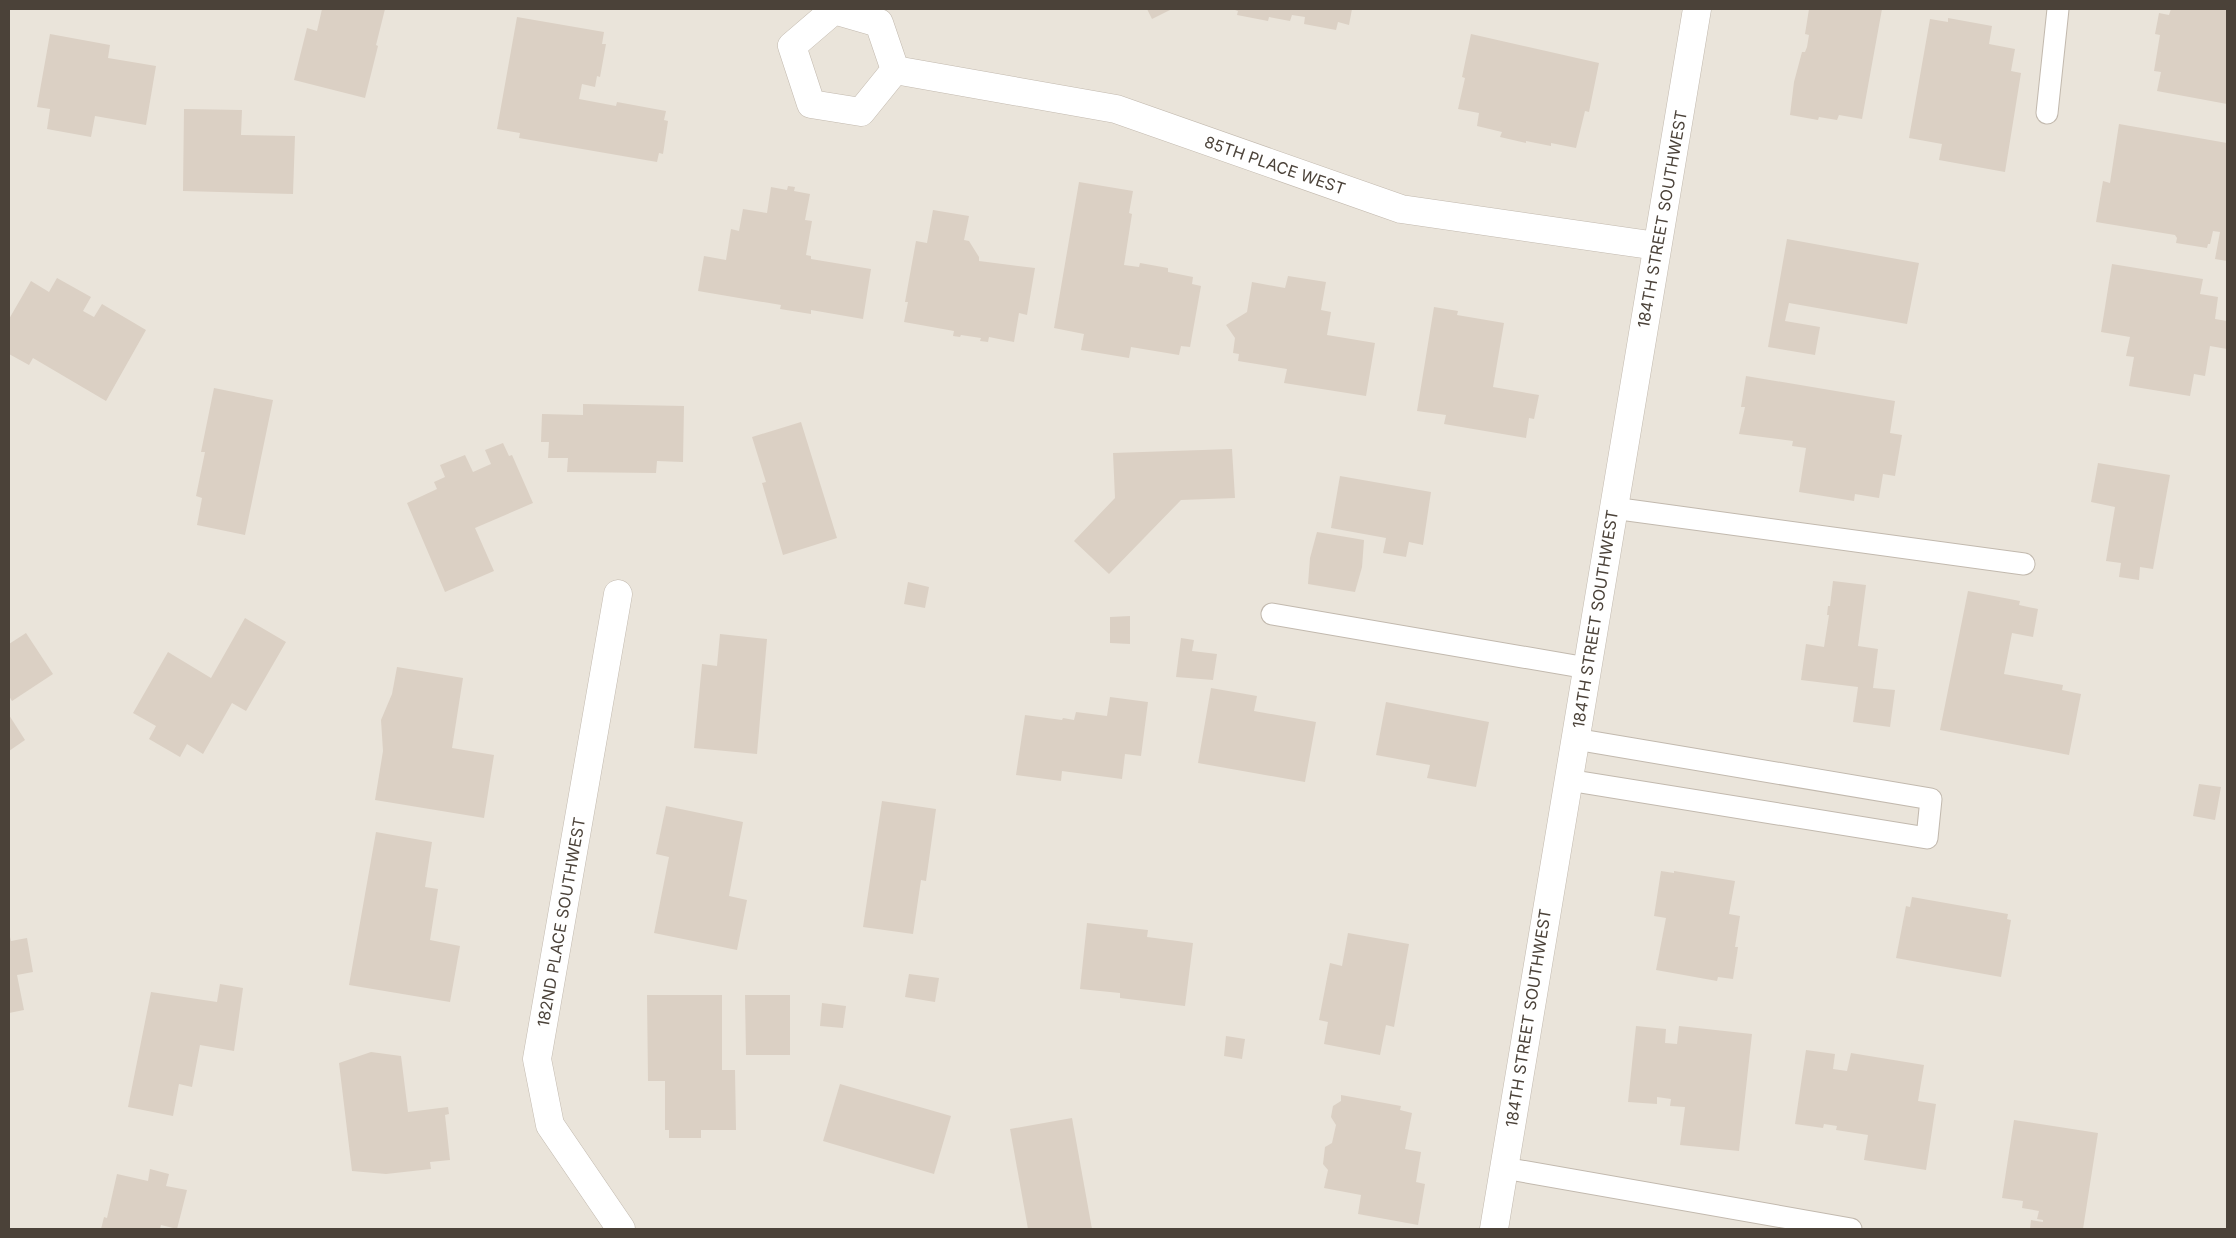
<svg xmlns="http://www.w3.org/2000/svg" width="2236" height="1238" font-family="Inter,sans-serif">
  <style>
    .residential { fill: #eae4da }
    .building { fill: #dbd0c4 }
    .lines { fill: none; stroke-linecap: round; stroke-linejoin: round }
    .lane-casing { stroke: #c2b9ae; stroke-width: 23 }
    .street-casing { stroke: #c2b9ae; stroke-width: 29 }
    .lane { stroke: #fff; stroke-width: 21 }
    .street { stroke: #fff; stroke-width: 28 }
    .labels { text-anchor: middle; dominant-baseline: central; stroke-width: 5; stroke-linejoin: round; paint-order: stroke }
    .street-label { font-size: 16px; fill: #4b4239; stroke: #fff }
  </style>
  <rect width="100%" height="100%" fill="#f6f2ec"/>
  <rect class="residential" x="9" y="9" width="2218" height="1220"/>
  <g class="building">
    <path d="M322 9H385L376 45 378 46 365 98 294 80 307 28 317 31Z"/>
    <path d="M1147 9H1172L1152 19Z"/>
    <path d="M1232 9H1352L1349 25 1338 22 1336 30 1304 24 1305 17 1292 15 1290 21 1269 17 1268 21 1237 15 1238 11Z"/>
    <path d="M1809 9H1882L1862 119 1839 115 1837 120 1819 117 1818 120 1790 115 1794 82 1802 52H1805L1807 47 1809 35 1805 34Z"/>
    <path d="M2171 9H2227V104L2157 91 2161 72 2154 71 2160 35 2155 34 2159 13 2169 15Z"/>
    <path d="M517 17 604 32 602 44H606L600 77 597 76 595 87 582 84 579 99 616 106 617 102 666 111 664 120 668 121 663 154 659 153 657 162 519 138 520 133 497 129Z"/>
    <path d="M1948 18 1992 26 1989 44 2015 49 2011 71 2021 73 2005 172 1939 160 1942 144 1909 138 1930 19 1948 22Z"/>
    <path d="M50 34 110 45 108 58 156 66 146 125 95 116 91 137 47 129 50 109 37 107Z"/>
    <path d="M1471 34 1599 63 1589 112 1585 111 1576 148 1551 143V146L1526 141V143L1500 137 1502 132 1477 126 1479 113 1458 109 1465 78 1462 77Z"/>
    <path d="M184 109 242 110 241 135 295 136 293 194 183 191Z"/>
    <path d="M2119 124 2227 143V261L2215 259 2220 232 2213 231 2210 244H2208L2207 248 2176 243 2177 238 2175 235 2096 222 2103 181 2110 183Z"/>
    <path d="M1079 182 1133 191 1129 213 1132 214 1124 265 1139 267 1140 263 1168 268V272L1193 277 1192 284 1201 286 1190 347 1181 346 1179 355 1131 347 1129 358 1081 350 1084 334 1054 328Z"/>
    <path d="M788 186 795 187 794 191 810 194 805 220 812 221 806 255 811 256V259L871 269 863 319 811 310V314L780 309 781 305 698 291 704 256 726 260 731 229 739 231 743 209 767 213 771 187 787 190Z"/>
    <path d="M933 210 969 216 964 240 969 241 979 257V261L1035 268 1027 315 1019 313 1014 342 989 337 988 342 980 341 981 338 961 335 960 337 953 336 954 331 904 322 908 302H905L916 241 927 243Z"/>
    <path d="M1787 239 1919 263 1907 324 1789 303 1785 321 1820 327 1815 355 1768 347Z"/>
    <path d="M2112 264 2203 279 2200 294 2218 297 2215 319 2227 321V349L2210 346 2205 376 2194 374 2190 396 2129 386 2134 357 2126 356 2130 337 2101 332Z"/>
    <path d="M1288 276 1326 282 1321 310 1331 312 1327 335 1375 343 1366 396 1284 383 1287 369 1238 361 1239 354 1233 353 1235 338 1226 325 1247 312 1252 282 1285 288Z"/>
    <path d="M57 278 91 297 83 311 94 317 102 304 146 330 106 401 33 358 29 365 9 354V319L31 281 49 292Z"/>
    <path d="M1434 307 1458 311 1457 315 1504 323 1493 387 1539 395 1534 419 1529 418 1526 438 1444 424 1446 415 1417 411Z"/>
    <path d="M1746 376 1895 401 1890 433 1902 435 1895 476 1883 474 1879 498 1855 494 1854 501 1799 492 1806 448 1792 446 1793 441 1739 434 1745 407H1741Z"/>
    <path d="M214 388 273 400 245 535 197 525 202 498 196 496 205 452H201Z"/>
    <path d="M583 404 684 406 683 462 657 461 656 473 567 472 568 458H548L549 442H541L542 414 583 415Z"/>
    <path d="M801 422 837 538 783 555 762 483 766 482 752 437Z"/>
    <path d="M503 443 509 456 512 455 533 503 475 528 494 571 445 592 407 503 437 489 434 482 445 477 440 465 465 455 473 472 491 464 485 450Z"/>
    <path d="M1232 449 1235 498 1181 500 1109 574 1074 541 1115 498 1113 453Z"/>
    <path d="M2098 463 2170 475 2153 569 2140 567 2139 580 2119 577 2121 563 2106 561 2115 507 2091 502Z"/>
    <path d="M1340 476 1431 492 1423 545 1409 542 1406 557 1383 553 1386 538 1331 528Z"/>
    <path d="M1317 532 1364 540 1362 567 1355 592 1308 584 1310 558Z"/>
    <path d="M1833 581 1866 585 1858 646 1878 649 1873 688 1895 690 1890 727 1853 722 1858 687 1801 680 1806 644 1824 647 1829 615H1827L1828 606H1830Z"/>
    <path d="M908 582 929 587 925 608 904 604Z"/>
    <path d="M1968 591 2020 601 2019 605 2038 609 2033 637 2012 633 2004 674 2063 685 2062 690 2081 694 2069 755 1940 730Z"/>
    <path d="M1130 616V644L1110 643V617Z"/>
    <path d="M245 618 286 642 246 711 232 703 203 754 187 744 180 757 149 739 156 726 133 713 168 652 211 678Z"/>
    <path d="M26 633 53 674 12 701 9 696V644Z"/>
    <path d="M720 634 767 639 757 754 694 748 702 664 717 666Z"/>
    <path d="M1181 638 1194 640 1192 651 1217 654 1213 680 1176 677Z"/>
    <path d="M397 667 463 678 452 748 494 755 484 818 375 800 383 751 381 720 392 694Z"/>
    <path d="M1211 688 1257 696 1254 711 1316 722 1305 782 1198 763Z"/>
    <path d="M1110 697 1148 702 1141 756 1125 754 1122 779 1062 771 1061 781 1016 775 1025 715 1062 720 1063 718 1074 720 1076 712 1107 716Z"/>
    <path d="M1386 702 1489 722 1476 787 1427 778 1430 765 1376 755Z"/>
    <path d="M9 715 25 740 9 751Z"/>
    <path d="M2199 784 2221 787 2215 820 2193 816Z"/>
    <path d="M882 801 936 809 926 881 921 880 913 934 863 927Z"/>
    <path d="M666 806 743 822 729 896 747 900 737 950 654 933 669 857 656 854Z"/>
    <path d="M376 832 432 842 425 887 438 889 430 940 460 946 450 1002 349 985Z"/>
    <path d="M1661 871 1674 873V871L1735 881 1729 914 1740 916 1735 947H1738L1733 979 1718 977 1717 981 1656 970 1666 918 1654 916Z"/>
    <path d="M1912 897 2008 914 2007 919 2011 920 2001 977 1896 958 1906 906 1910 907Z"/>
    <path d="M1087 923 1148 930 1147 937 1193 943 1185 1006 1120 998V993L1080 989Z"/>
    <path d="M9 933 11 941 27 938 33 972 17 975 24 1010 9 1013Z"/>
    <path d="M1348 933 1409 944 1394 1027 1386 1025 1380 1055 1324 1044 1328 1022 1319 1020 1330 963 1342 966Z"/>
    <path d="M909 974 939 978 935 1002 905 997Z"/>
    <path d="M220 984 243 988 234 1051 200 1045 192 1087 179 1084 173 1116 128 1107 151 992 217 1002Z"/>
    <path d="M647 995H722V1070H735L736 1130H701V1138H669V1130H665V1081H648Z"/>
    <path d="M745 995H790V1055H746Z"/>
    <path d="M822 1003 846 1006 843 1028 820 1026Z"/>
    <path d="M1636 1026 1666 1029 1665 1043 1677 1044 1679 1026 1752 1034 1739 1151 1680 1145 1685 1107 1670 1106 1671 1099 1657 1097V1104L1628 1102Z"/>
    <path d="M1226 1036 1245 1039 1242 1059 1224 1056Z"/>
    <path d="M1806 1050 1835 1054 1833 1069 1847 1071 1851 1053 1924 1065 1918 1101 1936 1104 1926 1170 1864 1160 1868 1135 1836 1130 1837 1126 1824 1124 1823 1128 1795 1124Z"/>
    <path d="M371 1052 401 1056 408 1112 448 1107 449 1114 445 1115 450 1160 430 1162 431 1169 386 1174 352 1171 339 1063Z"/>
    <path d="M840 1084 951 1116 934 1174 823 1141Z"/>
    <path d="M1341 1095 1401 1106 1400 1110 1412 1113 1405 1149 1421 1152 1416 1182 1425 1184 1418 1225 1358 1214 1361 1195 1324 1188 1328 1170 1323 1164 1325 1147 1332 1143 1336 1125 1331 1117 1333 1106 1341 1101Z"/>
    <path d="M1072 1118 1092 1229H1028L1010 1129Z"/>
    <path d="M2014 1120 2098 1133 2083 1229H2030L2031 1220 2043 1222V1220L2037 1219 2039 1211 2022 1208 2023 1201 2002 1198Z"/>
    <path d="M150 1169 169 1174 166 1186 187 1190 177 1229 161 1225 160 1229H101L104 1217 107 1218 117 1174 148 1181Z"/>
  </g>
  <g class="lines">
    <g class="lane-casing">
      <g id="lane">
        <path d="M2047 113 2058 9"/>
        <path d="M1613 508 2024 564"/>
        <path d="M1272 614 1587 668"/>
        <path d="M1568 780 1927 838 1931 799 1575 739"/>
        <path d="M1504 1168 1851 1229"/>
      </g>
    </g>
    <g class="street-casing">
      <g id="street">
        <path d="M895 70 879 23 834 10 792 46 811 104 861 112 895 70 1116 109 1401 209 1657 246"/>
        <path d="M618 594 537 1059 550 1125 621 1229"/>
        <path d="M1494 1229 1697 9"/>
      </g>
    </g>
    <use href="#lane" class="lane"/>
    <use href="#street" class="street"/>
  </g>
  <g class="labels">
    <g class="street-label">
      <text transform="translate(1275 165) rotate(19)">85TH PLACE WEST</text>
      <text transform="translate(1662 219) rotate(-80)">184TH STREET SOUTHWEST</text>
      <text transform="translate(1595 619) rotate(-81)">184TH STREET SOUTHWEST</text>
      <text transform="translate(561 922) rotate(-80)">182ND PLACE SOUTHWEST</text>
      <text transform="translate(1528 1018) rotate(-81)">184TH STREET SOUTHWEST</text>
    </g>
  </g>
  <rect width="2236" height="1238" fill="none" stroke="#4b4239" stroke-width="20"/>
</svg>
